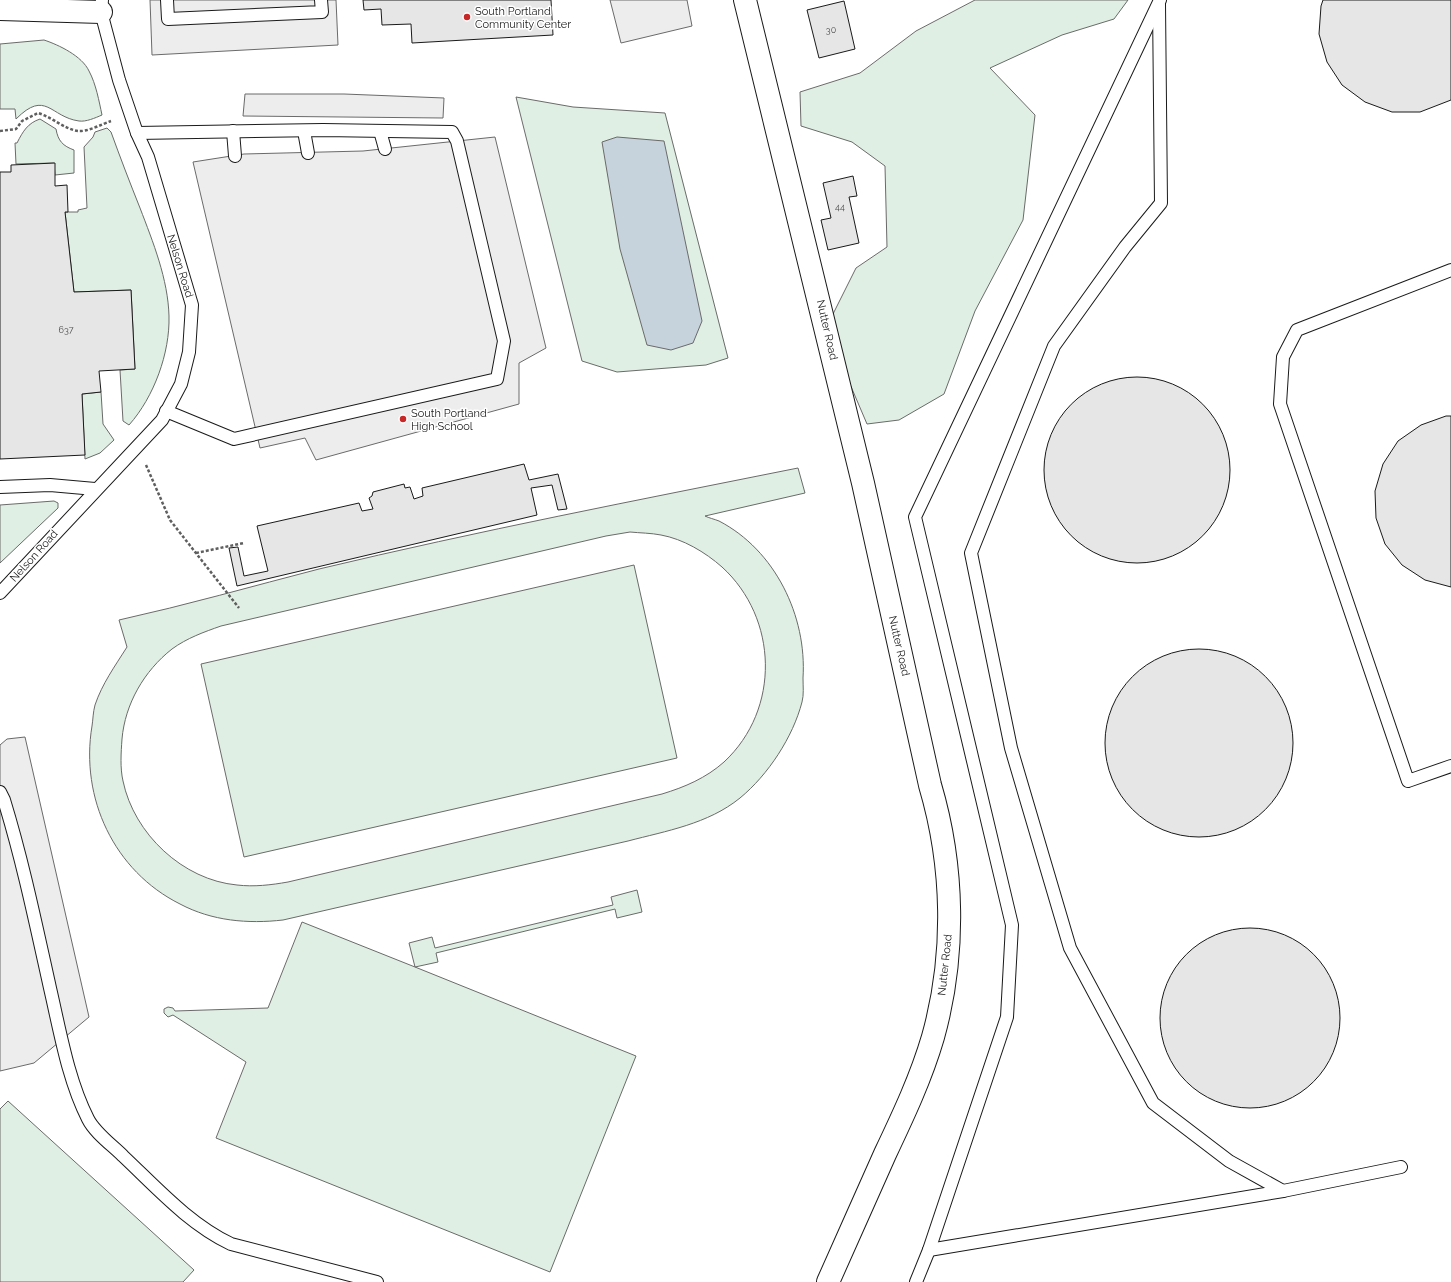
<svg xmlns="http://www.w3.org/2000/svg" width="1451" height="1282" font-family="Raleway,sans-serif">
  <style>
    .green { fill: #e0efe3; stroke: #6a6a6a; fill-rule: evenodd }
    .parking { fill: #ededed; stroke: #6a6a6a }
    .water { fill: #c6d2dc; stroke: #6a6a6a }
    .building { fill: #e6e6e6; stroke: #1a1a1a }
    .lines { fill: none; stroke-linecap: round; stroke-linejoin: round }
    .service-casing { stroke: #1a1a1a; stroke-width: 14 }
    .minor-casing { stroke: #1a1a1a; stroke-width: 24 }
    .path { stroke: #5f5f5f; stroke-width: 2.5; stroke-dasharray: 3 2; stroke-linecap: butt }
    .service { stroke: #fff; stroke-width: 12 }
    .minor { stroke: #fff; stroke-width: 22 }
    .poi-dot { fill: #c62828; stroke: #fff; stroke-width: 1.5 }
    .labels { text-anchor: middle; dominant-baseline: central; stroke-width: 3; stroke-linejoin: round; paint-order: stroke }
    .number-label { font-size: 9px; fill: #4d4d4d }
    .poi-label { font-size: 11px; fill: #1a1a1a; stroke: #fff; text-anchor: start }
    .street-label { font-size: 11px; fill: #1a1a1a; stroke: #fff }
  </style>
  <rect width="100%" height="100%" fill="#fff"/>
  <g class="green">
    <path d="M975 0H1128L1114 19 1062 35 990 68 1035 115 1023 220 975 311 944 394 899 420 867 424 826 328 856 268 887 247 885 166 852 142 801 126 800 92 860 73 916 31Z"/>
    <path d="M44 40C59 45 82 56 89 71 96 84 99 101 102 115 95 118 86 122 79 121 50 117 46 89 16 119L15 109H0V44Z"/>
    <path d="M516 97 573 107 665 113 728 358 706 365 617 372 582 361Z"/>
    <path d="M40 119 56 129C58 141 63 146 74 150V173L55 175 54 163 16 164 15 143H17C23 131 28 123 40 119Z"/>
    <path d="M107 128 111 132C120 157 130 183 140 208 153 242 168 279 169 316 170 353 154 397 129 425L123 421 120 370 135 369 131 290 74 292 65 212H78V210L87 208 84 147 93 137 95 132Z"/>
    <path d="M101 392 103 424 114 440 100 453 85 459 82 394Z"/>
    <path d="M798 468 805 493 705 516C709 518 714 519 719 521 775 550 807 616 803 678 803 686 804 695 802 702 793 737 768 775 740 798 708 824 666 831 628 841L283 920C248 924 212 921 180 904 114 871 80 798 92 726 93 720 93 712 95 705 102 684 115 666 127 647L119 620C187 605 253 586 319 569 478 531 638 500 798 468ZM630 532C640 533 651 533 661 535 683 539 705 552 722 567 778 618 781 709 724 762 706 778 685 787 662 794L288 882C271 885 254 887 237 885 183 880 134 834 123 781 120 768 121 753 122 739 125 704 144 671 172 649 187 638 204 632 221 626L606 536Z"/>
    <path d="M54 501 58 503V508L0 563V505Z"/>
    <path d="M634 565 677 758 244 857 201 664Z"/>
    <path d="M637 890 642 912 617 918 615 909 436 953 438 962 415 967 636 1056 550 1272 216 1138 246 1062 173 1015 168 1017 164 1013V1009L168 1007 173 1008 175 1011 268 1008 302 922 415 967 409 943 432 937 435 948 613 905 611 897Z"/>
    <path d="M8 1101 194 1270 183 1282H0V1109Z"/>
  </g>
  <g class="parking">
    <path d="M150 0H336L338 45 152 55Z"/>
    <path d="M610 0H687L692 26 621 43Z"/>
    <path d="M245 94H344L444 98 443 118 243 116Z"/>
    <path d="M495 137 546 348 519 363V404L316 460 305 438 260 448 193 162 244 154 363 151Z"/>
    <path d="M25 737 89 1017 34 1063 0 1071V745L7 739Z"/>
  </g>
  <path class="water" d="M617 137 664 141 702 321 693 343 671 350 647 345 620 249 602 142Z"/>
  <g class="building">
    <path d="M363 0H551L553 35 412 43 411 24 382 25 381 9 364 10Z"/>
    <path d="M1323 0H1451V100L1420 112H1392L1365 102 1342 85 1327 62 1319 34 1321 6Z"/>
    <path d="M844 1 855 49 819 58 807 10Z"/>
    <path d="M55 163V186L67 185 68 212H65L74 292 131 290 135 369 99 371 101 392 82 394 85 455 0 459V172H11V165Z"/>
    <path d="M853 176 857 196 849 197 859 243 828 250 821 220 831 218 823 183Z"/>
    <circle cx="1137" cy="470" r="93"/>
    <path d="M1446 416H1451V587L1425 580 1402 565 1385 544 1376 518 1375 491 1383 464 1398 441 1421 425Z"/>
    <path d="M524 464 529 480 558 474 567 509 558 510 552 485 531 488 537 515 237 586 229 548 238 547 244 576 268 571 257 526 359 503 362 511 373 509 369 498 372 496 373 492 404 484 405 488 410 487 414 499 423 496 422 488Z"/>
    <circle cx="1199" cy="743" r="94"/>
    <circle cx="1250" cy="1018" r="90"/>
  </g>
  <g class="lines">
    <g class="service-casing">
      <g id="service">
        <path d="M167 0 168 19 322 12 321 0"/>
        <path d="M1159 4 1161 203 1125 247 1054 346 971 553 1011 748 1070 948 1153 1103 1229 1161 1283 1191"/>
        <path d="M233 131 235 156"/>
        <path d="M304 131 308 153"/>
        <path d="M380 131 385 149"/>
        <path d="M137 133 323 130 452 132 457 141 504 341 497 379 234 439 166 411"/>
        <path d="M1451 270 1297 330 1283 357 1280 404 1408 781 1451 766"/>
        <path d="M0 487 50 485 95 489"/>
        <path d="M0 593 162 420 181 384 189 352 192 305 148 157 137 133 119 80 101 12 102 0"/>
        <path d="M0 792 4 800C23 862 36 925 50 988 60 1031 68 1080 88 1119 95 1133 112 1145 123 1156 157 1188 189 1224 231 1244L377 1282"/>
        <path d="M929 1250 1283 1191 1401 1167"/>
        <path d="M916 1282 929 1250 1007 1017 1012 925 915 517 1160 0"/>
      </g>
    </g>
    <g class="minor-casing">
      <g id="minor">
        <path d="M745 0 863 483 930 785C954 866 956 955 933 1037 921 1078 903 1116 885 1154 866 1197 847 1239 828 1282"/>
        <path d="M0 9 101 12"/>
      </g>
    </g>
    <g class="path">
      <path d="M0 131 16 129 22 121 38 113C52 117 64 129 78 131 88 132 102 124 111 121"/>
      <path d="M146 465 170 520 239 608"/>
      <path d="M196 553 244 543"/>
    </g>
    <use href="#service" class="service"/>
    <use href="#minor" class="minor"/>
  </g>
  <g class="poi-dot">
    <circle cx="467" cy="17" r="4"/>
    <circle cx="403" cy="419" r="4"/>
  </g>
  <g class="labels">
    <g class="number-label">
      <text x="831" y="30">30</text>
      <text x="840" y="207">44</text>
      <text x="66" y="330">637</text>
    </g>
    <g class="poi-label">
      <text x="475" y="11">South Portland<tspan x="475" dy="13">Community Center</tspan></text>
      <text x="411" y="413">South Portland<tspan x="411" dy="13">High School</tspan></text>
    </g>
    <g class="street-label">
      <text transform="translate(180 266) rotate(73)">Nelson Road</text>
      <text transform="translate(827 330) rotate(77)">Nutter Road</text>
      <text transform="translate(34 556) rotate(-48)">Nelson Road</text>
      <text transform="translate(899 646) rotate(77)">Nutter Road</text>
      <text transform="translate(945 965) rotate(-84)">Nutter Road</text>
    </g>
  </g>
</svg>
